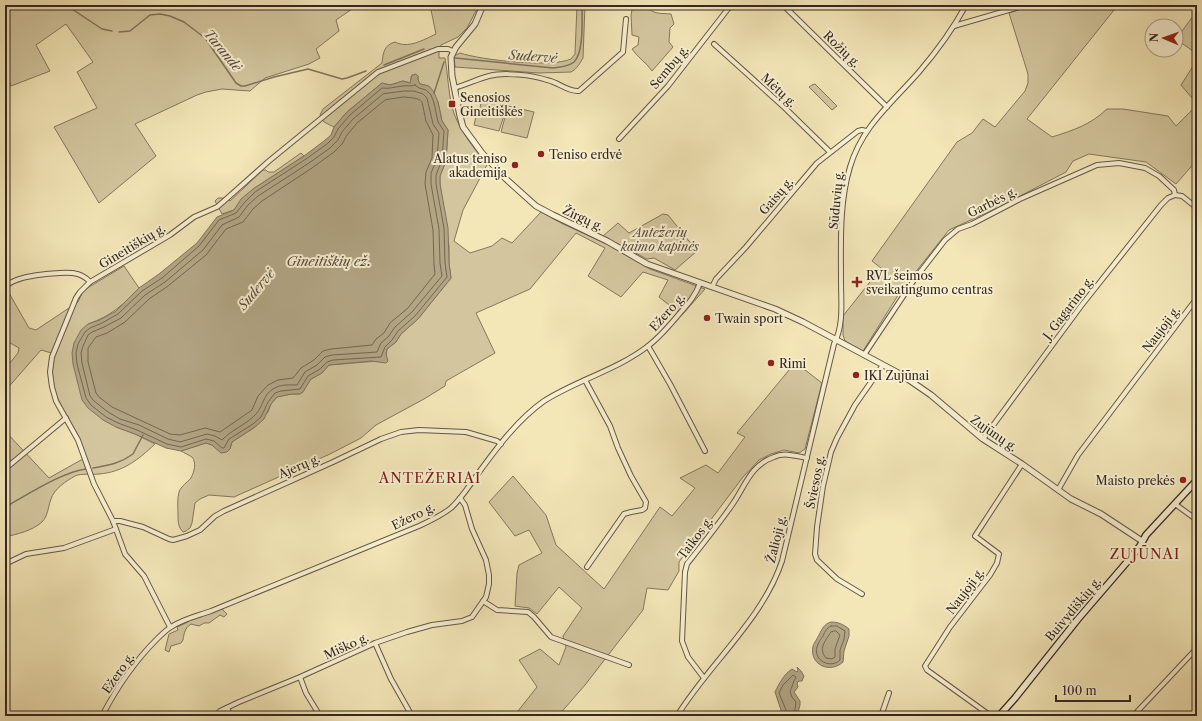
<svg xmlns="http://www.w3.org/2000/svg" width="1202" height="721" font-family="'Libre Caslon Text',serif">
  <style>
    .green { fill: #d3c69e; stroke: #847660 }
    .water { fill: #b2a584; stroke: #80735c }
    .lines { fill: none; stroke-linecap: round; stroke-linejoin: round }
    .shore { stroke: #736652; stroke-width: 1 }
    .stream { stroke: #80735c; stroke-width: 1.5 }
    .minor-casing { stroke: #645746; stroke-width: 6 }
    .tertiary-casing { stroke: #645746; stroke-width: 7 }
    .secondary-casing { stroke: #342721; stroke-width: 8 }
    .minor { stroke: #f7efd0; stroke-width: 4 }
    .tertiary { stroke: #f7efd0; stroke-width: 5 }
    .secondary { stroke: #f7efd0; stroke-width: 5.5 }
    .poi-dot { fill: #8f2418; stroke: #f7efd0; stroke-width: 1.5 }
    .labels { text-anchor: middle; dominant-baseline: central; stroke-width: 4; stroke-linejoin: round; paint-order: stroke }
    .street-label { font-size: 12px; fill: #342721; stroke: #f7efd0 }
    .poi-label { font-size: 12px; fill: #342721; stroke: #f7efd0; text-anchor: start }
    .park-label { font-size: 12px; font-style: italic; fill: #5c4f40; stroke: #f7efd0 }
    .water-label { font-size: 13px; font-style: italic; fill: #5a4d3f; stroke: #f7efd0 }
    .quarter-label { font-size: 14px; letter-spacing: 1px; fill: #7a1f14; stroke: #f7efd0 }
  </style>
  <rect width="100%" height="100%" fill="#f3e6b7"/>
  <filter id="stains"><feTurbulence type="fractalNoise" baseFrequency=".005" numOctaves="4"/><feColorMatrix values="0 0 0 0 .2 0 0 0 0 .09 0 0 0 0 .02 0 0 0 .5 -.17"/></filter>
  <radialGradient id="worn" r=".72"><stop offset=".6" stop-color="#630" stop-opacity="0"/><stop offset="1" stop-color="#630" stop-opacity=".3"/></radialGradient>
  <g class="green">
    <path d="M5 5H358L336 20 339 31 316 49 320 58 309 64 265 78 250 91 222 89 206 92 197 95 135 124 156 156 99 203 54 127 97 108 77 72 93 62 66 24 36 45 50 71 11 86 5 74Z"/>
    <path d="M430 5H479L467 28 458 37 441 45 439 53V58H445C448 74 448 91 452 107 458 129 473 147 487 165L463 210 454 241 470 253 492 246 502 238 512 243 541 212 563 224 607 244 650 269 705 289 682 315 659 297 668 280 643 272 621 297 588 276 605 248 576 233 530 289 476 313 495 353 446 381 445 386 424 399 376 425 361 438 330 454 234 497 209 495 200 499 195 503 192 523 190 528 186 531 183 532C178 527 178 521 178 514 178 507 177 499 179 492 181 486 187 483 191 478 194 472 197 463 192 457 189 455 184 453 181 451L206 443 212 445 221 452 230 449 232 442 255 427 268 412 271 404 277 397 291 394H300L311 379 322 373 329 365 378 361 386 356 387 349 396 342 401 334 418 319 451 278 449 263V246L440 184V176L446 161 448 130 442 121 438 102 425 85 420 84 418 80V76H411V83L403 81 390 85 382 83 347 112 334 127 324 122 320 115 323 109 382 63C383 53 384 45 395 42 408 49 423 40 436 34Z"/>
    <path d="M577 5H585L583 58C580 63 577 69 571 72L539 73 455 67 454 56 460 53C481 60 551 68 571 59L575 54Z"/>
    <path d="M633 5H647C651 15 662 13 671 14L674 24 670 28 669 42 673 47 652 71C646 62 638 58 632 49L638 45 639 37 632 35 631 15Z"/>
    <path d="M1033 5H1118L1027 119 1052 137C1074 130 1090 125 1107 109H1123L1168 116 1176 126 1197 105V160L1176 184 1146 162 1089 154 1073 161 1066 172 999 207 949 230 902 289 863 351 845 341 843 335V316L881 268 872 261 957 142 972 133 983 119 995 127 1025 91 1028 83V74L1009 13Z"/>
    <path d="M1197 11V54L1176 39Z"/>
    <path d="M1197 60V104L1181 85Z"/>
    <path d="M815 84 837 106 832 110 809 87 812 85Z"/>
    <path d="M482 99 507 106 499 131 474 125 477 112 491 115 479 112Z"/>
    <path d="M508 106 534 112 527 138 501 132Z"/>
    <path d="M301 153 304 156 253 189 234 210 222 214 215 201 218 198H225L230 201 263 170H266L268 172H274Z"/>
    <path d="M663 214 668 215 697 251 675 270 654 258 647 259 603 236 618 223 629 233Z"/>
    <path d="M124 266 139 288C123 305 111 316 88 324L116 427 135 434 155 444C138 460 123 472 99 474 92 475 81 473 75 476 66 481 54 489 51 499 48 507 48 516 42 522 32 531 17 534 5 537V431L49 478 81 460H87C85 454 83 447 81 442 68 413 43 389 55 354L41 350 5 391V369L18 353 19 348 5 340V286L29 328 36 330 78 302 82 293 89 287Z"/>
    <path d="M796 363 822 383 805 449 799 453 784 450 771 454 759 460 743 477 679 562V571L668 590 647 588 643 610 585 685 558 716H514L537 687 519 660 540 649 559 665 566 647 563 636 582 608 559 587 537 614 529 608 515 606 517 573 519 565 542 553 529 530 515 536 489 502 513 476 546 515 556 545 604 589 660 507 672 516 695 488 680 478 706 465 718 473 745 437 737 433 794 364Z"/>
    <path d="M221 608 227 614 224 617 220 615 209 623H204L199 626 191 624C185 628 184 633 183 640L181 643 171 646 169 652 165 650 169 634 178 630 177 627 188 622 191 619Z"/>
  </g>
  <g class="water">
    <path d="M416 74 418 76V80L420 84 429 86 434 92 438 102 442 121 448 130 446 161 440 176V184L448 228 449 263 451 278 418 319 401 334 396 342 387 349 386 354 388 361 386 363 371 361 329 365 322 373 311 379 303 392 300 394H291L277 397 271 404 264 419 255 427 232 442 230 449 227 452 221 453 212 445 206 443 181 451 166 448 135 434 116 427 103 420 88 408 82 400 73 364 72 353 74 343 81 330 88 324 100 320 116 311 139 288 159 274 197 243 217 217 234 210 241 199 253 189 304 156 324 141 331 135 334 127 347 112 382 83 390 85 403 81 410 83 412 75Z"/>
    <path d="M831 622C838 622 843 624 849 629V636L844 651 843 662C830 674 809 665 813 646 814 643 817 639 819 635 822 629 824 624 831 622Z"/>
    <path d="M797 667 801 671 804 676 802 681H799L797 683 798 687 794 692 800 701V705L797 716H783L775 692C779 684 784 674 792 669L797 672 798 671Z"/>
  </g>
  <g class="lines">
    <g class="shore">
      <path d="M415 85 419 88 426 90 431 95 434 103 438 122 444 131 442 160 436 175V184L444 228 445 263 447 277 415 316 398 331 392 340 385 347 381 357 333 360 327 362 320 369 308 376 300 389 281 391 275 393 268 402 261 417 253 424 229 439 224 448H222L214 441 206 439 181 447 167 444 137 430 118 423 106 417 91 405 86 398 77 364 76 353 78 344 85 332 90 328 102 323 118 314 142 291 162 278 199 246 219 220 236 213 245 202 255 192 306 159 327 144 334 137 338 129 350 115 382 88C389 89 395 87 402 86 407 85 410 87 415 85Z"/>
      <path d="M404 91H414L423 94 427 98 433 124 439 133 437 159 431 173V184L439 229 440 263 442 276 412 312 395 327 388 337 381 343 377 352 332 355 325 357 317 365 305 372 297 385C289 385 280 384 273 389 263 395 263 407 256 414 246 425 231 430 222 440L215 436 207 434 180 442 168 439 139 425 120 419 108 412 94 401 90 396 82 363 81 353 83 346 88 335 92 332 104 327 121 318 145 295 165 282 203 250 222 225 239 217 248 205 258 196 309 163 330 148 338 140 342 132 353 119 383 94Z"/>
      <path d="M404 97C410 98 418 97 422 102L426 121 433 135 432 158 426 172 425 184 433 230 434 264 435 274 408 308 390 323 384 333 376 339 372 345 331 349 323 351 314 360 301 368 293 378 278 380 268 385 258 396 252 410 220 432 205 428 180 435 170 434 112 407 99 397 96 393 88 362V348L96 337 107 333 125 322 149 299 168 286 206 255 226 229 243 222 253 209 262 201 312 168 334 152 342 144 347 135 357 123 385 100Z"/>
      <path d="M831 626H837L845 631 844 639 840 650V660C831 669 813 661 817 647 818 643 821 639 823 636 825 631 827 628 831 626Z"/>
      <path d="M836 631 840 635 835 649V657L832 659 826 658C818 649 825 641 831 632Z"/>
      <path d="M787 716 786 710 779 693 783 685 793 675 796 677C793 682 792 687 790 692L792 697 796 702 794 716"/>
    </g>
    <g class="stream">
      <path d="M66 5 102 29 112 31"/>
      <path d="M119 32 130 31 150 15 160 14 170 16 184 22 205 38 236 83 241 86H245L274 77 308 69 342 79 347 78 366 71"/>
      <path d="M455 58 553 68C560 67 568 67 574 62 584 53 582 19 582 5"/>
      <path d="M384 65 424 49"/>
      <path d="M434 93 444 62"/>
      <path d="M93 468C109 465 119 464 133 454L143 435"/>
      <path d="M5 507C27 495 62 472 86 469"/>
    </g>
    <g class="minor-casing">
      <g id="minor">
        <path d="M783 5 887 107"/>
        <path d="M954 26 1026 5"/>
        <path d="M714 44 785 108 830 152"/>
        <path d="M454 88C466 85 477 79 489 76 505 72 532 75 547 80 558 82 568 92 579 91L623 52 626 19"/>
        <path d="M619 139 668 86 731 5"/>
        <path d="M1175 195 1182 196 1197 208"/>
        <path d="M5 286C18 277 31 276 46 274 61 273 79 269 90 282"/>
        <path d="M712 287 716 279 746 247 817 163 858 131 862 130 866 131"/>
        <path d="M648 346 670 384 705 451"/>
        <path d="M864 355 914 280 945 240 958 229 972 224 1020 199 1097 165 1119 163 1145 168 1159 176 1174 190 1175 195"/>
        <path d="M585 380 610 426 618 448 631 476 646 502 645 508 642 510 631 512 624 514 587 567"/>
        <path d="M983 439 1081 306 1161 205 1168 198 1175 195"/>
        <path d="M5 469 66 418"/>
        <path d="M1058 490 1078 455 1197 298"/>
        <path d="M1175 504 1197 520"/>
        <path d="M113 521H120L143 527 169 539 173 540 187 536 200 530 215 516 224 511 333 462 381 439 401 432 419 430 466 432 497 441 501 444"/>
        <path d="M5 564 26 554 64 548 116 529"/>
        <path d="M862 594 837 579 817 560 815 554 817 527 823 486 831 452 837 438 855 405 883 365"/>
        <path d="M483 601 497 610 528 612 534 617 551 637 629 665"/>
        <path d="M170 627 144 576 125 554 113 521 94 484 78 440 56 401 52 387 50 372 52 357 76 298 80 292 90 282 170 235 194 217 217 207 224 201 269 161 378 72 438 49H448L453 51"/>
        <path d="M375 643 391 679 412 716"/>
        <path d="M300 677 306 693 320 716"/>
        <path d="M704 678 688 657 682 641 685 572 687 564C702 545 718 525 732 505 745 487 750 465 774 457 784 452 796 456 807 458"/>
        <path d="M227 708 231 716"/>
        <path d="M102 716C116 689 135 661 157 639 161 635 166 630 171 627 183 619 197 616 211 611L419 526C430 521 441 516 451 508 461 499 469 486 477 475 496 449 517 420 544 401 577 380 617 370 648 346 660 337 670 325 680 313 688 304 696 295 700 283"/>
        <path d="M215 716 220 711 239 702 300 677 375 643 407 632 432 625 462 621 472 617 486 597 489 584V575L486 560 472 529 465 505 460 498"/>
        <path d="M677 716C709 664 763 619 782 561L834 344C844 325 841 302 841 281 841 244 839 203 850 167 862 126 892 103 919 72 937 51 953 29 966 5"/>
        <path d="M881 716 889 693"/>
        <path d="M991 716 927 670 925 666 950 627 990 575 997 563 999 554 975 536 1022 464"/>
        <path d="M1133 716 1197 648"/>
      </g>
    </g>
    <g class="tertiary-casing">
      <path id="tertiary" d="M483 5 475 24 456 47 451 57 452 76 460 116 463 127 482 153 506 179 536 206 553 215 607 241 647 264 775 309 803 322 902 375 931 395 983 439 1022 464 1071 499 1101 514 1142 541"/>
    </g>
    <g class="secondary-casing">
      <path id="secondary" d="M999 716 1015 698 1078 619 1127 562 1140 546 1146 535 1197 480"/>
    </g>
    <use href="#minor" class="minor"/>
    <use href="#tertiary" class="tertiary"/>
    <use href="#secondary" class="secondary"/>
  </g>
  <g class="poi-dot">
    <rect x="448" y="100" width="8" height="8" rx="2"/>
    <circle cx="541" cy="154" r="4"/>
    <circle cx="515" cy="165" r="4"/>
    <path d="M855 276h4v4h4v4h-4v4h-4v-4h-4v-4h4z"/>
    <circle cx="707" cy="318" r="4"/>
    <circle cx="771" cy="363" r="4"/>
    <circle cx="856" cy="375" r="4"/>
    <circle cx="1183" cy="480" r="4"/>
  </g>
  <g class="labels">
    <g class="street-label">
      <text transform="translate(842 49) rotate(44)">Rožių g.</text>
      <text transform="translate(669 67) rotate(-50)">Sembų g.</text>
      <text transform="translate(779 90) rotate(43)">Mėtų g.</text>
      <text transform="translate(776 196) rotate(-49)">Gaisų g.</text>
      <text transform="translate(836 200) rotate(-84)">Sūduvių g.</text>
      <text transform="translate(992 202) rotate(-26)">Garbės g.</text>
      <text transform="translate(583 218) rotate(25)">Žirgų g.</text>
      <text transform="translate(132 246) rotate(-31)">Gineitiškių g.</text>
      <text transform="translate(1068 308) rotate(-53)">J. Gagarino g.</text>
      <text transform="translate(667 312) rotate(-48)">Ežero g.</text>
      <text transform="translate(1161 329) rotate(-53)">Naujoji g.</text>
      <text transform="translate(994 433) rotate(35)">Zujūnų g.</text>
      <text transform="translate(299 466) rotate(-23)">Ajerų g.</text>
      <text transform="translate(815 482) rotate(-79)">Šviesos g.</text>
      <text transform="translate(413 516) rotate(-26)">Ežero g.</text>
      <text transform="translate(695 538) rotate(-53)">Taikos g.</text>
      <text transform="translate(776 539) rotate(-76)">Žalioji g.</text>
      <text transform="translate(965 591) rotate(-53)">Naujoji g.</text>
      <text transform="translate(1073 609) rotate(-50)">Buivydiškių g.</text>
      <text transform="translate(346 646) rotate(-24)">Miško g.</text>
      <text transform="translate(118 673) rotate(-55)">Ežero g.</text>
    </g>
    <g class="poi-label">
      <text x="460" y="97">Senosios<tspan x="460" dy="14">Gineitiškės</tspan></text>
      <text x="549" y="154">Teniso erdvė</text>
      <text x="507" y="158" text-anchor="end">Alatus teniso<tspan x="507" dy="14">akademija</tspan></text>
      <text x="866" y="275">RVL šeimos<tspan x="866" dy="14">sveikatingumo centras</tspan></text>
      <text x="715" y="318">Twain sport</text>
      <text x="779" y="363">Rimi</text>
      <text x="864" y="375">IKI Zujūnai</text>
      <text x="1175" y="480" text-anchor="end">Maisto prekės</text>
    </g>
    <g class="park-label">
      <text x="660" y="232">Antežerių<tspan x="660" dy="14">kaimo kapinės</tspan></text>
    </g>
    <g class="water-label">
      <text transform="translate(223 50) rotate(50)">Tarandė</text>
      <text transform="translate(533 56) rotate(4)">Sudervė</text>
      <text x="329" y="261">Gineitiškių ež.</text>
      <text transform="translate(256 289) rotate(-50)">Sudervė</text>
    </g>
    <g class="quarter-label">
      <text x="430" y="478">ANTEŽERIAI</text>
      <text x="1145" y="554">ZUJŪNAI</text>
    </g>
  </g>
  <rect width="1202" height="721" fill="none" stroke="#f3e6b7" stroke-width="20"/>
  <rect x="6" y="6" width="1190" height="709" fill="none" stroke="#342721" stroke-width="2"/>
  <rect x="10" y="10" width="1182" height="701" fill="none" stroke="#342721"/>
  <g transform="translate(1164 38) rotate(272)"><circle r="19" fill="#f7efd0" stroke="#a99f8a"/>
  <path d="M0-3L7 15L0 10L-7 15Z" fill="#8f2418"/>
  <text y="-6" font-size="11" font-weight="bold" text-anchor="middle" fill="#342721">N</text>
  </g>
  <path d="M1056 695v6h74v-6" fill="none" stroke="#342721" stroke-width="2"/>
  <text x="1062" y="695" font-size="12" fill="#342721" stroke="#f7efd0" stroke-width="3" paint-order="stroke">100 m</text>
  <rect width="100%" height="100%" filter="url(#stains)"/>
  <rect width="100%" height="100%" fill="url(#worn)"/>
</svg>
